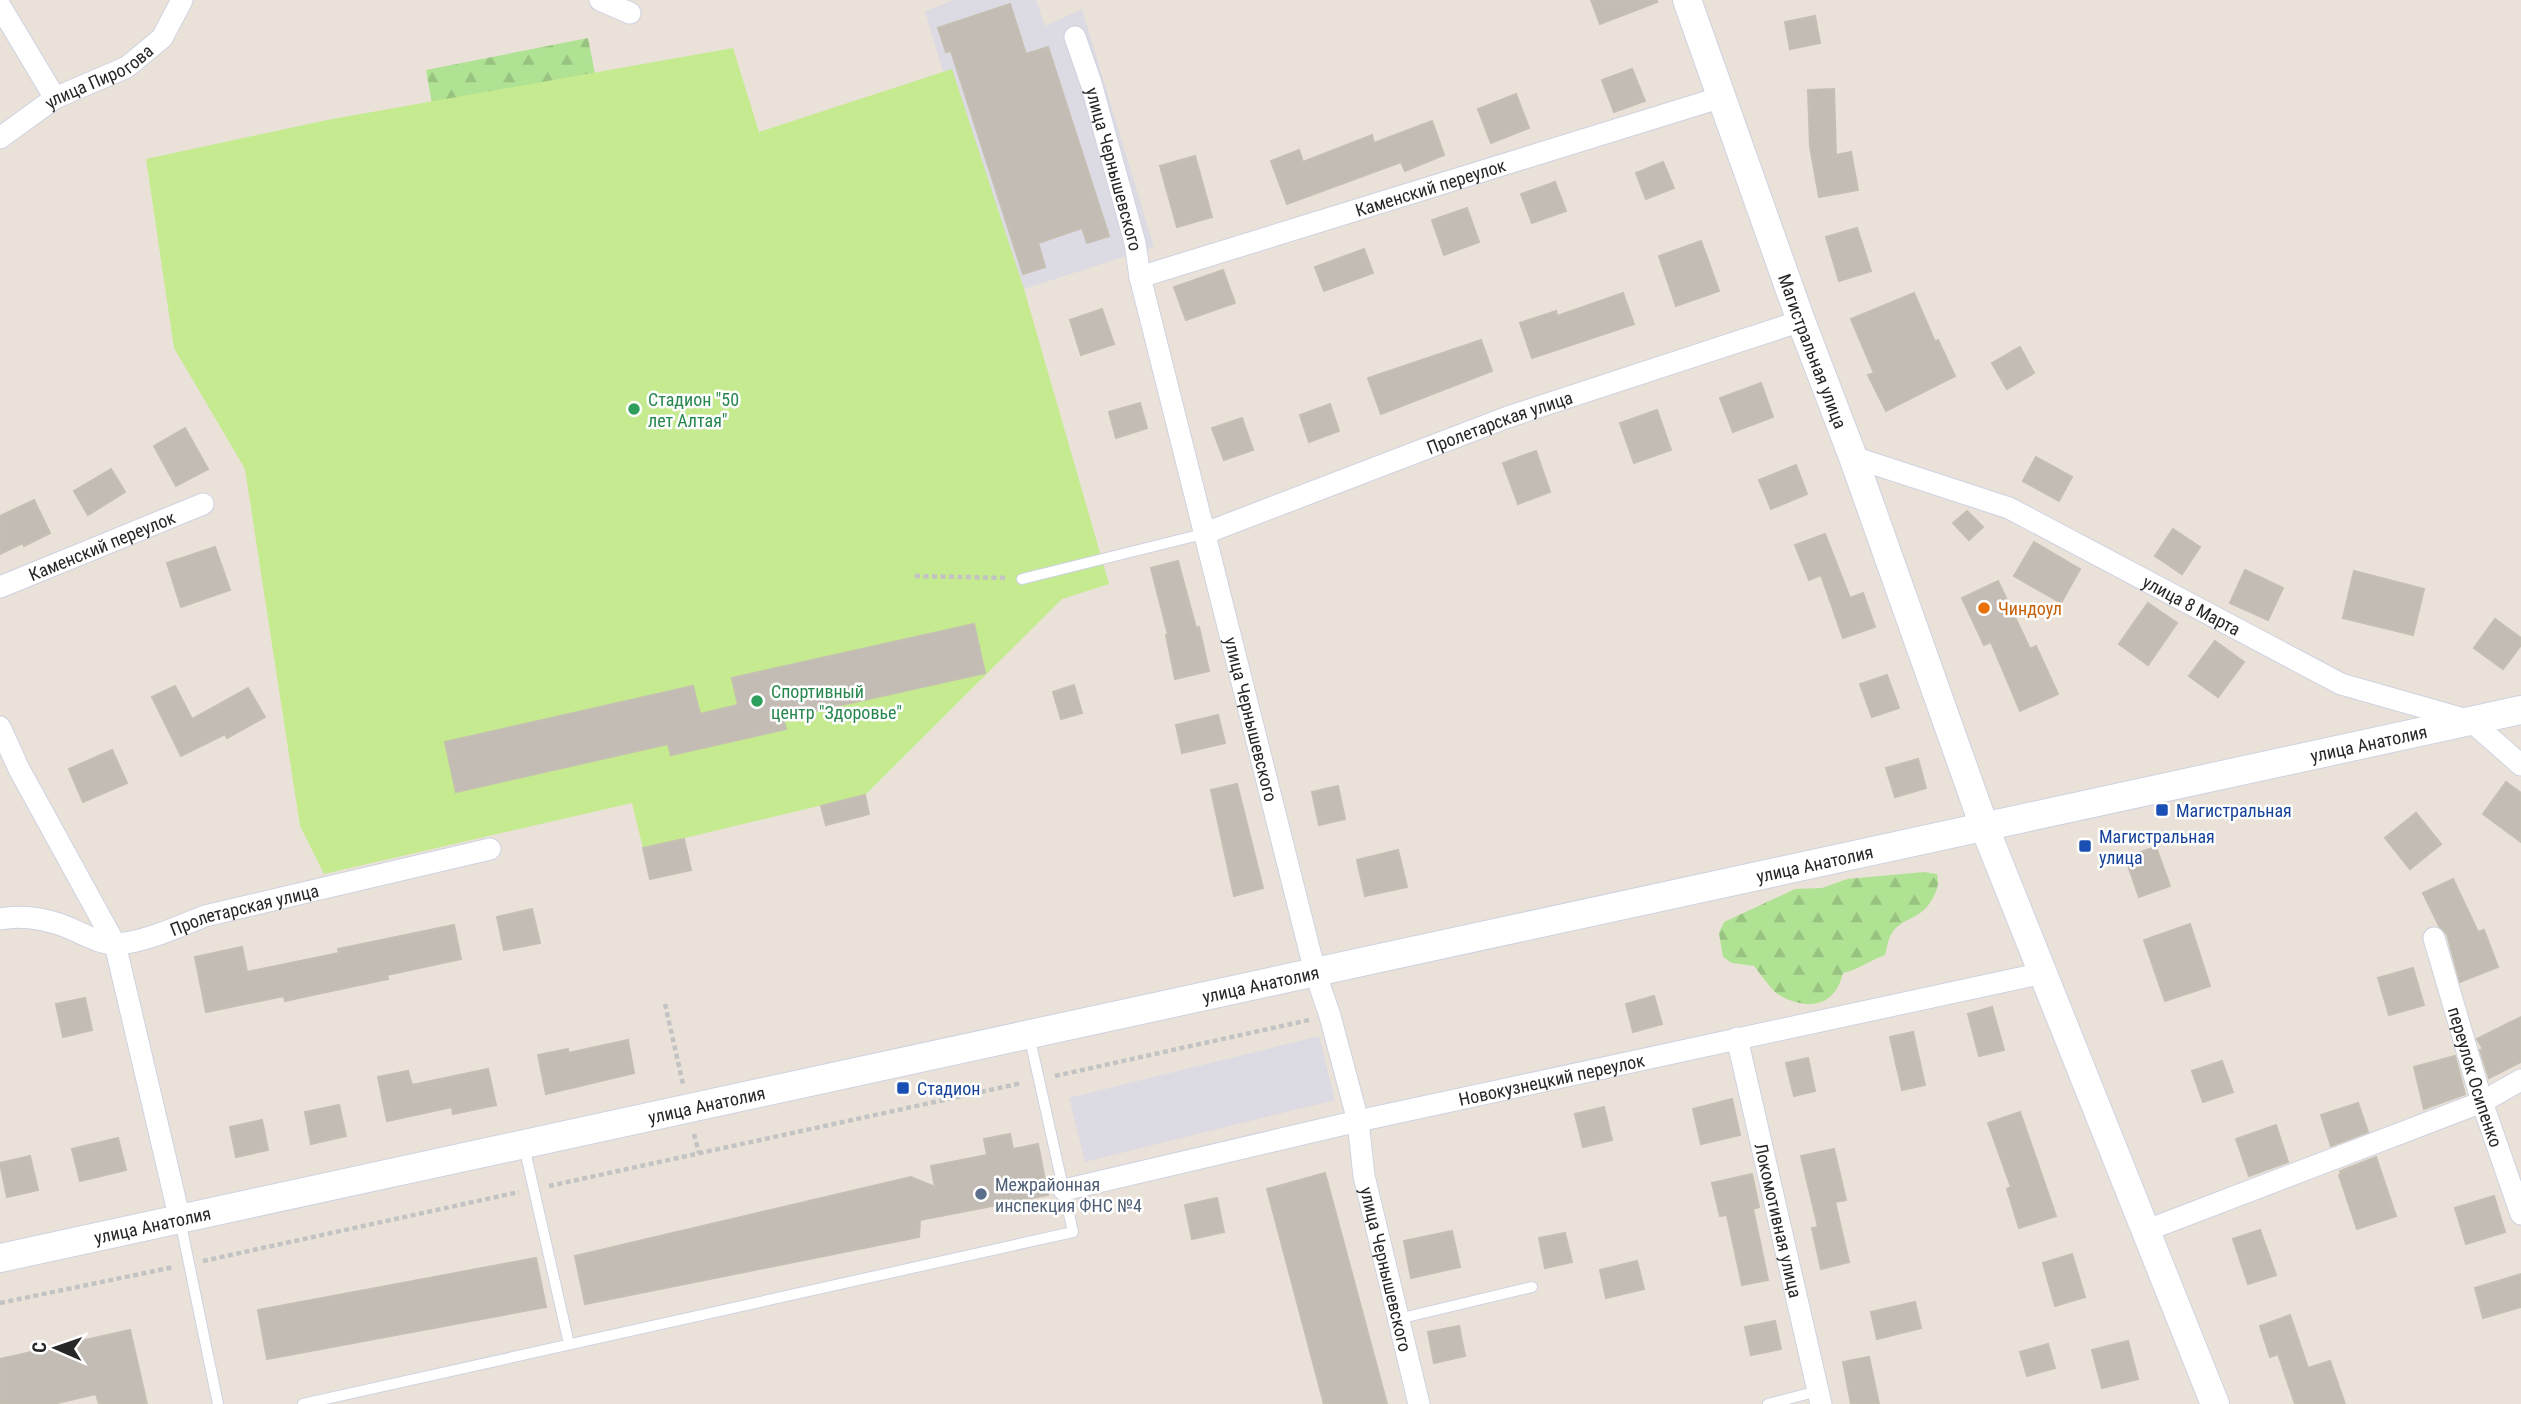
<svg xmlns="http://www.w3.org/2000/svg" width="2521" height="1404" font-family="'Roboto Condensed',sans-serif">
  <style>
    .industrial { fill: #dcdae2 }
    .forest { fill: url(#forest-firs) }
    .pitch { fill: #c5ea8f }
    .building { fill: #c2bcb5; stroke: #c5beb3; stroke-width: 2 }
    .lines { fill: none; stroke-linecap: round; stroke-linejoin: round }
    .lane-casing { stroke: #ced2e1; stroke-width: 12 }
    .street-casing { stroke: #ced2e1; stroke-width: 23 }
    .secondary-casing { stroke: #ced2e1; stroke-width: 30 }
    .path { stroke: #c3c3c3; stroke-width: 4.5; stroke-dasharray: 5 3.5; stroke-linecap: butt }
    .lane { stroke: #fff; stroke-width: 10 }
    .street { stroke: #fff; stroke-width: 21 }
    .secondary { stroke: #fff; stroke-width: 28 }
    .leisure-dot { fill: #2e9e5b; stroke: #fff; stroke-width: 2.5 }
    .food-dot { fill: #e8710a; stroke: #fff; stroke-width: 2.5 }
    .transit-dot { fill: #1a4fb4; stroke: #fff; stroke-width: 2.5 }
    .service-dot { fill: #5c6f8a; stroke: #fff; stroke-width: 2.5 }
    .labels { text-anchor: middle; dominant-baseline: central; stroke-width: 5; stroke-linejoin: round; paint-order: stroke }
    .street-label { font-size: 18px; fill: #272727; stroke: #fff }
    .leisure-label { font-size: 18px; fill: #27864d; stroke: #fff; text-anchor: start }
    .food-label { font-size: 18px; fill: #c56008; stroke: #fff; text-anchor: start }
    .transit-label { font-size: 18px; fill: #164399; stroke: #fff; text-anchor: start }
    .service-label { font-size: 18px; fill: #4e5e75; stroke: #fff; text-anchor: start }
  </style>
  <defs>
    <pattern id="forest-firs" width="22" height="20" patternUnits="userSpaceOnUse" patternTransform="scale(1.75)"><rect width="22" height="20" fill="#b0e294"/><path d="M5 1l3.5 6h-7zM16 11l3.5 6h-7z" fill="#97c280"/></pattern>
  </defs>
  <rect width="100%" height="100%" fill="#eae2d8"/>
  <g class="industrial">
    <path d="M955 0H1036L1045 26 1082 9 1154 247 1024 289 952 70 943 72 925 11Z"/>
    <path d="M1319 1036 1335 1100 1085 1162 1069 1098Z"/>
  </g>
  <g class="forest">
    <path d="M588 38 596 79 433 110 426 70Z"/>
    <path d="M1924 872 1937 874C1939 884 1938 887 1934 896 1922 921 1903 916 1892 933 1888 939 1887 948 1885 955 1870 960 1856 971 1843 973 1835 1007 1808 1011 1779 995 1772 991 1760 973 1754 966L1732 963 1723 957 1719 933 1724 922 1795 889 1822 888 1847 879Z"/>
  </g>
  <path class="pitch" d="M733 48 759 132 952 69 1024 289 1109 584 1062 599 865 795 643 848 632 803 324 874 300 826 245 469 174 348 146 159 327 120Z"/>
  <g class="building">
    <path d="M1591 0H1657V2L1600 24Z"/>
    <path d="M1010 4 1026 54 1048 47 1109 236 1087 243 1082 228 1038 243 1045 267 1023 274 951 51 946 52 938 28Z"/>
    <path d="M1815 16 1820 43 1790 49 1785 22Z"/>
    <path d="M1632 69 1645 101 1614 112 1602 80Z"/>
    <path d="M1834 89 1836 155 1851 152 1858 190 1819 197 1810 147 1808 90Z"/>
    <path d="M1516 94 1529 128 1491 143 1478 109Z"/>
    <path d="M1432 121 1444 155 1405 171 1401 162 1287 204 1271 161 1299 150 1303 162 1372 135 1374 143Z"/>
    <path d="M1195 156 1212 217 1177 227 1160 166Z"/>
    <path d="M1663 162 1674 188 1646 199 1636 173Z"/>
    <path d="M1555 182 1566 211 1532 223 1521 194Z"/>
    <path d="M1467 208 1479 242 1444 255 1432 220Z"/>
    <path d="M1857 228 1871 271 1839 281 1826 237Z"/>
    <path d="M1701 241 1719 291 1676 306 1659 256Z"/>
    <path d="M1364 249 1373 273 1324 291 1315 267Z"/>
    <path d="M1223 270 1235 303 1186 320 1174 287Z"/>
    <path d="M1623 293 1634 324 1532 358 1520 323 1556 311 1557 316Z"/>
    <path d="M1914 293 1935 342 1938 340 1955 376 1886 411 1868 375 1874 373 1851 319Z"/>
    <path d="M1102 309 1114 344 1081 355 1070 320Z"/>
    <path d="M1481 340 1492 371 1381 414 1368 378Z"/>
    <path d="M2020 347 2034 373 2007 389 1992 363Z"/>
    <path d="M1761 383 1773 417 1733 432 1720 398Z"/>
    <path d="M1140 403 1147 428 1116 438 1109 412Z"/>
    <path d="M1330 404 1339 431 1309 442 1300 415Z"/>
    <path d="M1657 410 1671 450 1634 463 1620 423Z"/>
    <path d="M1242 418 1253 450 1224 460 1212 428Z"/>
    <path d="M185 428 208 469 176 486 154 446Z"/>
    <path d="M1536 451 1550 492 1518 504 1503 463Z"/>
    <path d="M2036 457 2072 477 2059 501 2023 481Z"/>
    <path d="M1796 465 1807 494 1771 509 1759 480Z"/>
    <path d="M111 469 125 492 88 515 74 491Z"/>
    <path d="M34 500 50 533 24 546 23 543 0 554V516Z"/>
    <path d="M1967 511 1983 527 1969 540 1953 523Z"/>
    <path d="M2173 529 2200 547 2182 574 2155 556Z"/>
    <path d="M1825 534 1850 598 1863 593 1875 627 1843 638 1821 575 1809 580 1795 545Z"/>
    <path d="M2034 542 2080 569 2061 603 2014 576Z"/>
    <path d="M215 547 230 590 181 607 167 563Z"/>
    <path d="M1178 561 1196 628 1199 627 1209 671 1175 679 1166 635H1168L1151 568Z"/>
    <path d="M2245 570 2283 588 2268 620 2230 603Z"/>
    <path d="M2354 571 2424 589 2413 635 2343 618Z"/>
    <path d="M1998 581 2030 649 2036 646 2058 694 2020 711 1991 642 1984 645 1962 598Z"/>
    <path d="M2148 603 2177 623 2148 665 2119 644Z"/>
    <path d="M2495 619 2521 638V645L2503 669 2474 648Z"/>
    <path d="M974 624 985 673 783 718 786 729 671 755 668 744 456 792 445 742 693 686 700 714 738 705 732 678Z"/>
    <path d="M2215 641 2244 662 2218 697 2189 676Z"/>
    <path d="M1887 675 1899 708 1872 717 1860 684Z"/>
    <path d="M1074 685 1082 713 1061 719 1053 692Z"/>
    <path d="M175 686 192 719 248 688 265 717 227 738 225 734 181 756 152 697Z"/>
    <path d="M1218 715 1225 743 1182 753 1176 725Z"/>
    <path d="M112 750 127 783 83 802 69 769Z"/>
    <path d="M1918 759 1926 788 1895 797 1886 768Z"/>
    <path d="M2506 782 2521 793V842L2483 814Z"/>
    <path d="M1237 784 1263 888 1234 896 1211 790Z"/>
    <path d="M1338 786 1345 819 1319 825 1312 792Z"/>
    <path d="M865 795 869 814 826 825 821 806Z"/>
    <path d="M2416 813 2441 844 2410 869 2385 838Z"/>
    <path d="M684 839 691 870 650 879 643 848Z"/>
    <path d="M2156 847 2170 886 2139 897 2125 857Z"/>
    <path d="M1398 850 1407 887 1365 896 1357 860Z"/>
    <path d="M2453 879 2478 932 2484 930 2498 967 2460 982 2447 934 2439 926 2423 893Z"/>
    <path d="M532 909 540 943 504 950 497 917Z"/>
    <path d="M2190 924 2210 986 2165 1001 2144 940Z"/>
    <path d="M454 925 461 959 387 975 388 979 317 994 285 1001 284 996 206 1012 195 957 242 947 247 972 339 953 338 949Z"/>
    <path d="M2413 968 2424 1005 2389 1015 2378 978Z"/>
    <path d="M1654 996 1662 1024 1633 1032 1626 1004Z"/>
    <path d="M85 998 92 1030 63 1037 56 1004Z"/>
    <path d="M1992 1007 2004 1050 1979 1056 1968 1014Z"/>
    <path d="M2521 1017V1062L2489 1078 2480 1050 2483 1049 2477 1039Z"/>
    <path d="M1913 1032 1925 1085 1902 1090 1890 1037Z"/>
    <path d="M628 1040 634 1073 546 1094 538 1055 568 1049V1053Z"/>
    <path d="M2455 1056 2465 1094 2424 1109 2414 1067Z"/>
    <path d="M1808 1058 1815 1091 1794 1096 1786 1063Z"/>
    <path d="M2222 1061 2233 1092 2203 1102 2192 1071Z"/>
    <path d="M488 1069 496 1105 453 1114 452 1107 387 1121 378 1077 408 1071 412 1085Z"/>
    <path d="M1732 1099 1740 1135 1701 1144 1693 1109Z"/>
    <path d="M2358 1103 2368 1132 2331 1146 2321 1115Z"/>
    <path d="M339 1105 346 1136 311 1144 305 1112Z"/>
    <path d="M1604 1107 1612 1140 1583 1147 1575 1114Z"/>
    <path d="M2020 1112 2056 1216 2019 1228 2007 1189 2011 1187 1988 1123Z"/>
    <path d="M262 1120 268 1150 236 1157 230 1127Z"/>
    <path d="M2276 1125 2288 1162 2249 1176 2236 1139Z"/>
    <path d="M1010 1134 1013 1149 1038 1144 1048 1195 920 1220 919 1237 585 1304 575 1256 911 1177 935 1187 931 1166 987 1155 984 1139Z"/>
    <path d="M118 1138 126 1170 80 1181 72 1149Z"/>
    <path d="M1834 1149 1846 1200 1835 1202 1849 1262 1821 1269 1812 1228 1818 1227 1801 1156Z"/>
    <path d="M30 1156 38 1190 7 1197 0 1163Z"/>
    <path d="M2376 1157 2396 1216 2357 1229 2339 1175 2341 1174 2340 1171Z"/>
    <path d="M1325 1173 1387 1404H1324L1267 1189Z"/>
    <path d="M1752 1174 1759 1207 1753 1209 1768 1280 1742 1285 1727 1215 1720 1216 1712 1183Z"/>
    <path d="M2494 1196 2505 1232 2466 1244 2455 1208Z"/>
    <path d="M1217 1198 1224 1232 1192 1239 1185 1205Z"/>
    <path d="M2260 1230 2276 1275 2248 1284 2233 1239Z"/>
    <path d="M1452 1231 1460 1267 1411 1278 1404 1241Z"/>
    <path d="M1565 1233 1572 1262 1545 1268 1539 1238Z"/>
    <path d="M2072 1254 2085 1297 2055 1306 2043 1263Z"/>
    <path d="M536 1258 546 1307 267 1359 258 1310Z"/>
    <path d="M1637 1261 1644 1289 1606 1298 1600 1270Z"/>
    <path d="M2521 1274V1307L2483 1318 2475 1288Z"/>
    <path d="M1915 1302 1921 1328 1877 1339 1871 1312Z"/>
    <path d="M2290 1315 2308 1368 2330 1361 2345 1404H2295L2278 1354 2270 1357 2260 1326Z"/>
    <path d="M1775 1321 1781 1349 1751 1355 1745 1327Z"/>
    <path d="M1459 1326 1465 1356 1434 1363 1428 1332Z"/>
    <path d="M130 1330 147 1404H99L96 1394 53 1404H0V1359Z"/>
    <path d="M2128 1341 2138 1379 2102 1388 2092 1350Z"/>
    <path d="M2048 1344 2055 1368 2027 1376 2020 1352Z"/>
    <path d="M1869 1357 1879 1404H1851L1843 1362Z"/>
  </g>
  <g class="lines">
    <g class="lane-casing">
      <g id="lane">
        <path d="M1022 579 1203 534"/>
        <path d="M524 1146 569 1344"/>
        <path d="M180 1220 218 1404"/>
        <path d="M1398 1319 1532 1287"/>
        <path d="M303 1404 1073 1232 1029 1035"/>
        <path d="M1768 1404 1818 1391"/>
      </g>
    </g>
    <g class="street-casing">
      <g id="street">
        <path d="M600 0 630 13"/>
        <path d="M0 6 55 98"/>
        <path id="s1" d="M1075 37 1091 83 1135 243 1140 277 1315 972 1330 1016 1358 1121 1364 1176 1419 1404"/>
        <path id="s2" d="M0 138 55 98 127 67 162 38 182 0"/>
        <path id="s3" d="M1140 277 1722 97"/>
        <path id="s4" d="M1853 457 2009 508 2341 684 2471 721 2521 765"/>
        <path id="s5" d="M1203 534 1508 417 1801 321"/>
        <path id="s6" d="M0 587 203 504"/>
        <path d="M0 727 19 769 115 944 180 1220"/>
        <path id="s7" d="M0 919C18 915 41 918 59 924 77 930 97 944 116 944 143 943 180 926 205 916L490 849"/>
        <path id="s8" d="M2434 938 2482 1102 2521 1214"/>
        <path id="s9" d="M1737 1038 1821 1404"/>
        <path id="s10" d="M1064 1190 1358 1121 2043 973"/>
        <path d="M2145 1231 2482 1102 2521 1080"/>
      </g>
    </g>
    <g class="secondary-casing">
      <g id="secondary">
        <path id="s11" d="M1687 0 1801 321 1853 457 1984 826 2215 1404"/>
        <path id="s12" d="M0 1258 2521 710"/>
      </g>
    </g>
    <g class="path">
      <path d="M915 576 1007 578"/>
      <path d="M665 1004 683 1084"/>
      <path d="M1055 1076 1309 1020"/>
      <path d="M694 1134 699 1153"/>
      <path d="M549 1186 1022 1083"/>
      <path d="M203 1261 519 1192"/>
      <path d="M0 1303 174 1267"/>
    </g>
    <use href="#lane" class="lane"/>
    <use href="#street" class="street"/>
    <use href="#secondary" class="secondary"/>
  </g>
  <g class="leisure-dot">
    <circle cx="634" cy="409" r="7"/>
    <circle cx="757" cy="701" r="7"/>
  </g>
  <circle class="food-dot" cx="1984" cy="608" r="7"/>
  <g class="transit-dot">
    <rect x="2155" y="803" width="14" height="14" rx="3.5"/>
    <rect x="2078" y="839" width="14" height="14" rx="3.5"/>
    <rect x="896" y="1081" width="14" height="14" rx="3.5"/>
  </g>
  <circle class="service-dot" cx="981" cy="1194" r="7"/>
  <g class="labels">
    <g class="street-label">
      <text stroke="none"><textPath href="#s2" startOffset="117">улица Пирогова</textPath></text>
      <text stroke="none"><textPath href="#s1" startOffset="138">улица Чернышевского</textPath></text>
      <text stroke="none"><textPath href="#s3" startOffset="304">Каменский переулок</textPath></text>
      <text stroke="none"><textPath href="#s11" startOffset="373">Магистральная улица</textPath></text>
      <text stroke="none"><textPath href="#s5" startOffset="317">Пролетарская улица</textPath></text>
      <text stroke="none"><textPath href="#s6" startOffset="110">Каменский переулок</textPath></text>
      <text stroke="none"><textPath href="#s4" startOffset="371">улица 8 Марта</textPath></text>
      <text stroke="none"><textPath href="#s1" startOffset="705">улица Чернышевского</textPath></text>
      <text stroke="none"><textPath href="#s12" startOffset="2424">улица Анатолия</textPath></text>
      <text stroke="none"><textPath href="#s12" startOffset="1857">улица Анатолия</textPath></text>
      <text stroke="none"><textPath href="#s7" startOffset="254">Пролетарская улица</textPath></text>
      <text stroke="none"><textPath href="#s12" startOffset="1290">улица Анатолия</textPath></text>
      <text stroke="none"><textPath href="#s8" startOffset="145">переулок Осипенко</textPath></text>
      <text stroke="none"><textPath href="#s10" startOffset="500">Новокузнецкий переулок</textPath></text>
      <text stroke="none"><textPath href="#s12" startOffset="723">улица Анатолия</textPath></text>
      <text stroke="none"><textPath href="#s9" startOffset="187">Локомотивная улица</textPath></text>
      <text stroke="none"><textPath href="#s12" startOffset="156">улица Анатолия</textPath></text>
      <text stroke="none"><textPath href="#s1" startOffset="1272">улица Чернышевского</textPath></text>
    </g>
    <g class="leisure-label">
      <text x="648" y="399">Стадион "50<tspan x="648" dy="21">лет Алтая"</tspan></text>
      <text x="771" y="691">Спортивный<tspan x="771" dy="21">центр "Здоровье"</tspan></text>
    </g>
    <g class="food-label">
      <text x="1998" y="608">Чиндоул</text>
    </g>
    <g class="transit-label">
      <text x="2176" y="810">Магистральная</text>
      <text x="2099" y="836">Магистральная<tspan x="2099" dy="21">улица</tspan></text>
      <text x="917" y="1088">Стадион</text>
    </g>
    <g class="service-label">
      <text x="995" y="1184">Межрайонная<tspan x="995" dy="21">инспекция ФНС №4</tspan></text>
    </g>
  </g>
  <g transform="translate(56 1348) rotate(272)" stroke="#ffffff" stroke-width="5" paint-order="stroke">
  <path d="M0-5L12 26L0 18L-12 26Z" fill="#272727"/>
  <text y="-10" font-size="19" font-weight="bold" text-anchor="middle" fill="#272727">С</text>
  </g>
</svg>
